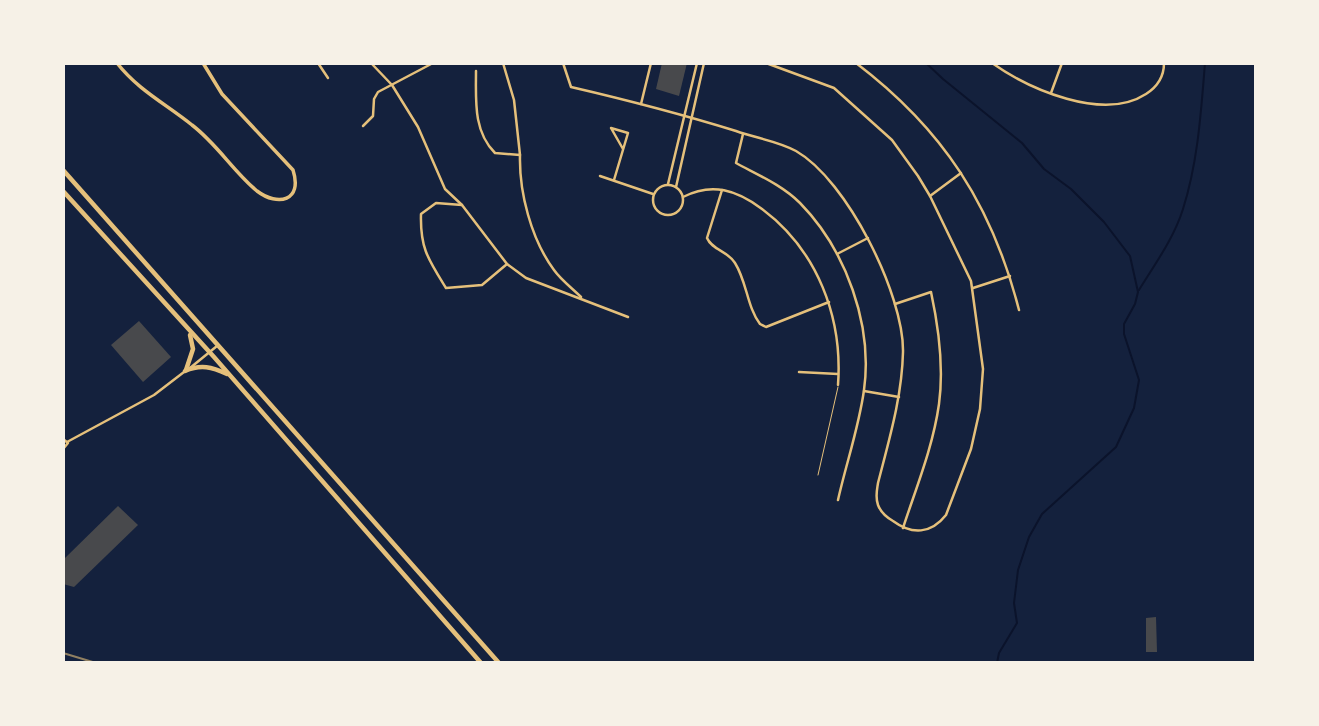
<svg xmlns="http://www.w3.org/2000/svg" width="1319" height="726" font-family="'IBM Plex Sans',sans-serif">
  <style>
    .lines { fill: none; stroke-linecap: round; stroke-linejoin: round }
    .stream { stroke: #0b132b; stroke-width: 2 }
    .building { fill: #48494c }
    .service { stroke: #e5c07b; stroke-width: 1 }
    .minor { stroke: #e5c07b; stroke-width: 2.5 }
    .tertiary { stroke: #e5c07b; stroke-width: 3.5 }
    .trunk { stroke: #e5c07b; stroke-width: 4.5 }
    .rail { stroke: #918062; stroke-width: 2 }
  </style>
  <rect width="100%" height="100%" fill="#14213d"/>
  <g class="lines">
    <g class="stream">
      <path d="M926 63 943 79 1022 143 1044 169 1071 189 1104 222 1130 256 1138 292 1135 304 1124 324V334L1139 380 1134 408 1116 447 1042 514 1029 537 1018 570 1014 603 1017 623 999 653 997 663"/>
      <path d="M1139 290C1155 264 1174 238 1183 209 1198 162 1201 112 1205 63"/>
    </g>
  </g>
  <g class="building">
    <path d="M662 63H687L679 96 656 89Z"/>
    <path d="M139 321 171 357 143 382 111 345Z"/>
    <path d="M118 506 138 525 74 587 63 584V560Z"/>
    <path d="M1156 617 1157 652H1146V618Z"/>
  </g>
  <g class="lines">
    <path class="service" d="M818 475 838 387"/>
    <g class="minor">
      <path d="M318 63 328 78"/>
      <path d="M371 63 392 85 418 127 445 189 462 205 507 264 526 278 628 317"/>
      <path d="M563 63 571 87C627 100 681 114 736 131 755 138 778 141 796 151 847 180 904 295 903 352 902 397 889 440 878 483 877 490 875 497 878 505 881 513 886 517 893 521 912 535 931 534 946 515L971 449 980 409 983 369 971 281 930 196 918 176 892 140 834 88 766 63"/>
      <path d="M856 63C943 129 992 205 1019 310"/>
      <path d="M992 63C1029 89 1103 122 1146 94 1157 87 1164 76 1164 63"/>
      <path d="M476 71C476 100 473 131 495 153L520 155 514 100 503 63"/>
      <path d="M1051 93 1062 63"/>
      <path d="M641 104 651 63"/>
      <path d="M363 126 373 116 374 99 378 92 433 63"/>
      <path d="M743 134 736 163C758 175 782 185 800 203 846 250 873 325 864 390 859 427 846 464 838 500"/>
      <path d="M520 155C519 192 531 239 554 270 561 280 572 288 581 297"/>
      <path d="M600 176 653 194"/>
      <path d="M614 180 628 133 611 128 623 149"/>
      <path d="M668 184 697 63"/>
      <circle cx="668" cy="200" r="15"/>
      <path d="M676 187 704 63"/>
      <path d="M722 190 707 238C712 250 728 251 735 263 747 282 747 307 760 324L766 327 829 302"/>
      <path d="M930 196 961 173"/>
      <path d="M683 197C712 182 737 190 762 209 817 250 843 317 838 385"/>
      <path d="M462 205 436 203 421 214C420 248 428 259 446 288L482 285 507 264"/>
      <path d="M837 254 868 238"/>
      <path d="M973 288 1010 276"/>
      <path d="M895 304 931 292C939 329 944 367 939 404 933 447 916 488 903 528"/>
      <path d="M190 368 217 346"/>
      <path d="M799 372 838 374"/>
      <path d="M864 391 899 397"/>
      <path d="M63 439 68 443 63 449"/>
      <path d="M67 442 154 395 184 372"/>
    </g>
    <path class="tertiary" d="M117 63C138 90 166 104 192 125 217 144 233 171 257 191 278 207 303 201 293 170L222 94 203 63"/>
    <g class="trunk">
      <path d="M63 170 499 663"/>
      <path d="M63 191 214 357 481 663"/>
      <path d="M186 370 193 349 190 335"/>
      <path d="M185 371C201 364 212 367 227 374"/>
    </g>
    <path class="rail" d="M63 653 96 663"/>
  </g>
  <rect width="1319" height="726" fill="none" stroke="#f6f1e7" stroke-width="130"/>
</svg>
